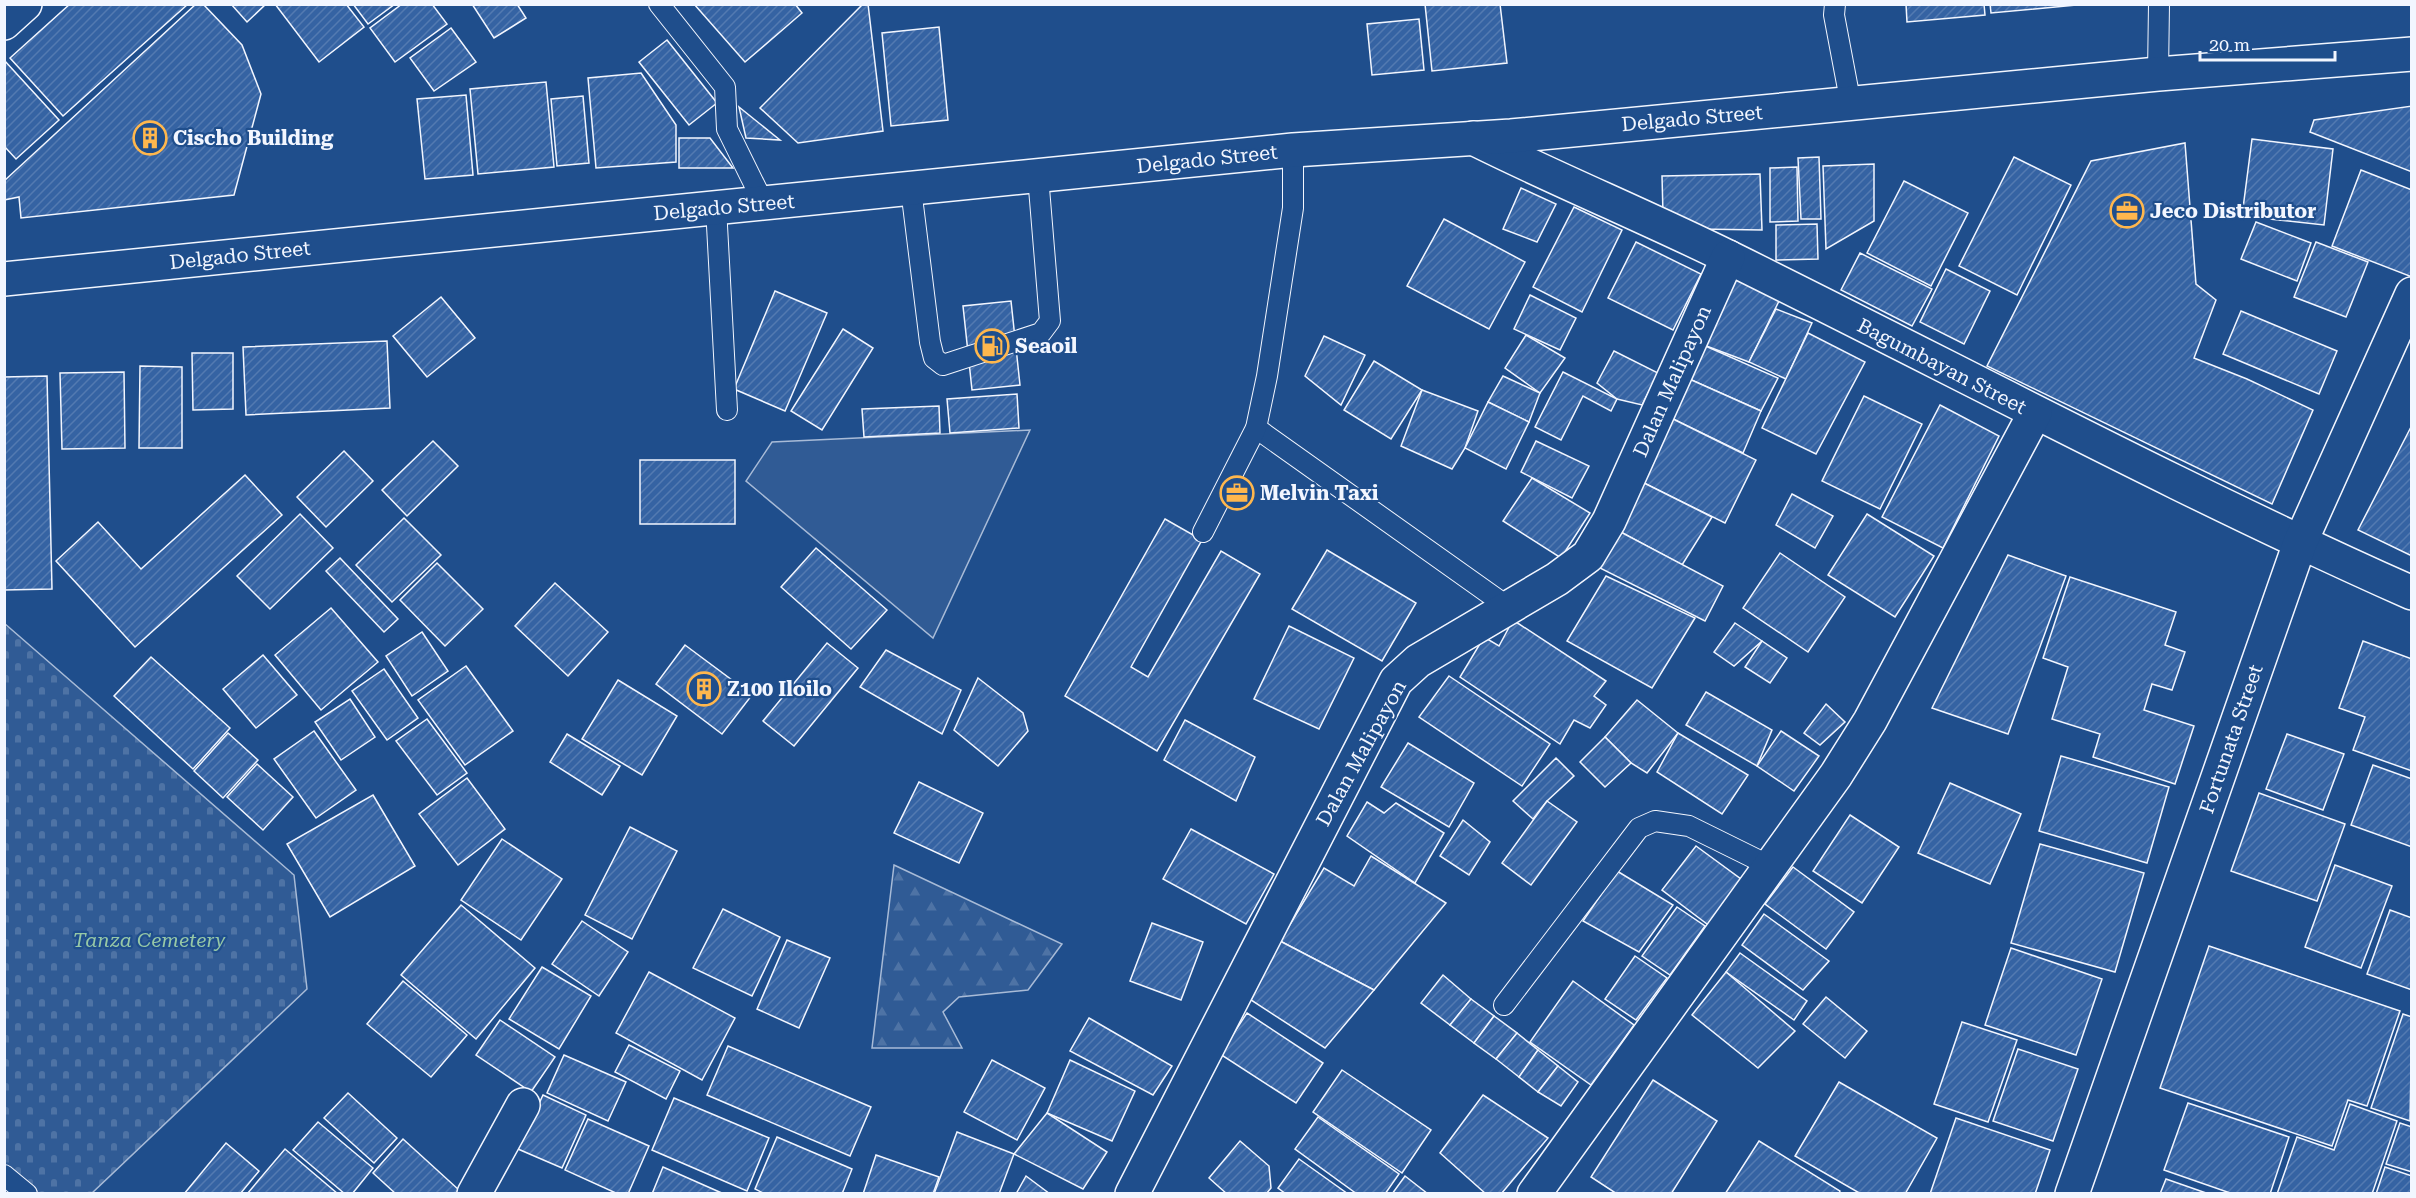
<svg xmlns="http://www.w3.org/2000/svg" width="2416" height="1198" font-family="'Roboto Serif',serif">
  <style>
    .green { fill: #305b95; stroke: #a8bbd7; stroke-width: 1.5 }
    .forest { fill: url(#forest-firs); stroke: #a8bbd7; stroke-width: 1.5 }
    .cemetery { fill: url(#cemetery-stones); stroke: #a8bbd7; stroke-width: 1.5 }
    .building { fill: url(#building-hatch); stroke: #f2f6ff; stroke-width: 1.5 }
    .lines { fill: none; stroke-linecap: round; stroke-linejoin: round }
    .lane-casing { stroke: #f2f6ff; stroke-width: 22 }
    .street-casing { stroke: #f2f6ff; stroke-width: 36 }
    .secondary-casing { stroke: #f2f6ff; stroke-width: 36 }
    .lane { stroke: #1f4e8c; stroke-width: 20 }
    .street { stroke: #1f4e8c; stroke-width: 33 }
    .secondary { stroke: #1f4e8c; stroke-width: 33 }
    .labels { text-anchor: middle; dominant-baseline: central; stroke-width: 4.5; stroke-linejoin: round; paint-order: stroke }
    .street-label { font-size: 20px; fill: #f2f6ff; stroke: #1f4e8c }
    .poi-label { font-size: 20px; font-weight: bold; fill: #f2f6ff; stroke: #1f4e8c; text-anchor: start }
    .park-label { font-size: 20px; font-style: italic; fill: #97c8a6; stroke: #1f4e8c }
  </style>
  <defs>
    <pattern id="forest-firs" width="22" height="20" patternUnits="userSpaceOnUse" patternTransform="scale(1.5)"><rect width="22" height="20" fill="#305b95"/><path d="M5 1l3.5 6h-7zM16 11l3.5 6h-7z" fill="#4e73a5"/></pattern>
    <pattern id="cemetery-stones" width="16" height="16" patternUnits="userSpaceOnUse" patternTransform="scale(1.5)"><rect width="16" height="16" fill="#305b95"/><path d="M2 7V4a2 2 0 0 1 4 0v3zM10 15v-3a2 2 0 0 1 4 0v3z" fill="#4e73a5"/></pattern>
    <pattern id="building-hatch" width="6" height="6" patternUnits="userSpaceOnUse" patternTransform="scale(1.5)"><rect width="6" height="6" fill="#3563a3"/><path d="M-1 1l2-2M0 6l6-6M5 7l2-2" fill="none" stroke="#537ab1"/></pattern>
  </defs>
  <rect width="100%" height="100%" fill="#1f4e8c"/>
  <path class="green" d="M1030 430 933 638 746 481 772 442Z"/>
  <path class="forest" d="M894 865 1062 944 1028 990 959 997 943 1012 962 1048H872Z"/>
  <path class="cemetery" d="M4 623 294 875 307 989 92 1193H5Z"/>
  <g class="building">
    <path d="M70 4H188L63 116 10 58Z"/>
    <path d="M196 4H203L242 45 261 94 234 195 21 218 19 197 4 200V181Z"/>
    <path d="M231 4H266L247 22Z"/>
    <path d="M275 4H346L364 27 319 62Z"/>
    <path d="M353 4H395L368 24Z"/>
    <path d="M402 4H432L447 24 395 62 370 28Z"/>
    <path d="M472 4H517L526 18 494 38Z"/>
    <path d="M694 4H795L802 13 745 62Z"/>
    <path d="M863 4H868L883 131 798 143 760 108Z"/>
    <path d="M1425 4H1500L1507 63 1432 71Z"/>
    <path d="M1906 4H1984L1985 15 1907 22Z"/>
    <path d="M1990 4H2087L1991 13Z"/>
    <path d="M1419 19 1424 70 1372 75 1367 24Z"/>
    <path d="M939 27 948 120 891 126 882 33Z"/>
    <path d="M451 28 476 62 434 91 410 58Z"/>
    <path d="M667 40 717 103 689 125 639 62Z"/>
    <path d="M4 60 59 120 16 159 4 146Z"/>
    <path d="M641 73 676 125V162L596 168 588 78Z"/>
    <path d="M546 82 554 167 478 174 470 89Z"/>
    <path d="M466 95 473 175 425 179 417 99Z"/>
    <path d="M583 96 589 163 557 166 551 99Z"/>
    <path d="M2412 106V172L2310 132 2314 120Z"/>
    <path d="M739 107 780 140 746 138Z"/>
    <path d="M679 138H710L733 168H679Z"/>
    <path d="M2252 139 2333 149 2324 225 2242 216Z"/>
    <path d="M2185 143 2196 284 2216 300 2194 358 2247 379 2313 410 2272 504 1987 366 2091 161Z"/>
    <path d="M1819 157 1821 219H1801L1798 158Z"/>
    <path d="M2014 157 2071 185 2017 295 1959 266Z"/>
    <path d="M1874 164V221L1826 249 1823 166Z"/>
    <path d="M1797 167 1798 221 1770 222V168Z"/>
    <path d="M2361 170 2412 190V277L2332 246Z"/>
    <path d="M1760 174 1762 230 1699 229 1663 214 1662 176Z"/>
    <path d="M1904 181 1968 213 1931 286 1867 253Z"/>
    <path d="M1521 188 1556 204 1537 242 1503 229Z"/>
    <path d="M1574 207 1622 230 1582 312 1533 287Z"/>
    <path d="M1444 219 1525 262 1489 329 1407 286Z"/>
    <path d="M2256 222 2311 243 2297 281 2241 259Z"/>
    <path d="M1817 224 1818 259 1776 260V225Z"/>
    <path d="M1636 242 1701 274 1673 330 1608 298Z"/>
    <path d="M2316 242 2368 262 2346 317 2294 297Z"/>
    <path d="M1860 253 1932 289 1912 326 1841 290Z"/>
    <path d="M1946 269 1990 291 1964 344 1920 322Z"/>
    <path d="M1733 276 1780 299 1749 362 1701 344Z"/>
    <path d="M775 291 827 313 785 411 734 389Z"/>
    <path d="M1530 295 1576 318 1560 350 1514 329Z"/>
    <path d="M441 297 475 338 427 377 393 336Z"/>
    <path d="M1011 301 1020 385 972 390 963 306Z"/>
    <path d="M1776 309 1812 323 1786 379 1749 362Z"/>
    <path d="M2241 311 2337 351 2319 394 2223 354Z"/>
    <path d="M843 329 873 348 822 430 791 411Z"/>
    <path d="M1808 333 1865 362 1816 454 1762 428Z"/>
    <path d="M1526 335 1565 358 1540 393 1505 368Z"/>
    <path d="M1324 336 1365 355 1341 405 1305 376Z"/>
    <path d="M387 341 390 408 246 415 243 347Z"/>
    <path d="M1701 344 1778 378 1761 411 1687 378Z"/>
    <path d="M1614 351 1658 373 1642 405 1617 399 1597 383Z"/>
    <path d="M192 353H233V409L193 410Z"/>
    <path d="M1374 361 1422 390 1391 439 1344 410Z"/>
    <path d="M140 366 182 367V448H139Z"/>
    <path d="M124 372 125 448 62 449 60 373Z"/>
    <path d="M1563 372 1617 399 1611 411 1583 396 1561 440 1535 427Z"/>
    <path d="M47 376 52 589 4 590V377Z"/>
    <path d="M1503 376 1540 393 1529 422 1488 402Z"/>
    <path d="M1687 378 1761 411 1743 453 1669 417Z"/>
    <path d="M1422 390 1478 411 1465 448 1452 469 1401 446Z"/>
    <path d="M1017 394 1019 428 950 433 947 399Z"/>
    <path d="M1864 396 1922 424 1880 509 1822 481Z"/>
    <path d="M1488 402 1529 422 1506 469 1465 448Z"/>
    <path d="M1940 405 1999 436 1943 548 1882 517Z"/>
    <path d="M939 406 940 433 864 437 862 409Z"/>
    <path d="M1669 417 1756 460 1725 523 1638 480Z"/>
    <path d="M2412 425V556L2358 530Z"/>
    <path d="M433 441 458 466 407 516 382 490Z"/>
    <path d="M1536 441 1589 466 1572 498 1521 472Z"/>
    <path d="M344 451 373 481 326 527 297 497Z"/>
    <rect x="640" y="460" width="95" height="64"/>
    <path d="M245 475 282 515 135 647 56 561 98 522 141 569Z"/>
    <path d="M1532 478 1590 513 1561 558 1503 521Z"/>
    <path d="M1638 480 1712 517 1682 565 1615 529Z"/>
    <path d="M1792 494 1833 516 1815 548 1776 525Z"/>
    <path d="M300 514 333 548 270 609 237 576Z"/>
    <path d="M1867 514 1934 556 1895 617 1828 575Z"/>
    <path d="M404 518 441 555 392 602 356 565Z"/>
    <path d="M1165 519 1202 540 1131 667 1148 677 1221 551 1260 574 1157 751 1065 696Z"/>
    <path d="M1615 529 1723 586 1705 621 1596 566Z"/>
    <path d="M816 548 887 610 851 649 781 587Z"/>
    <path d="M1327 550 1416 603 1382 661 1292 609Z"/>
    <path d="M1780 553 1845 597 1808 652 1743 608Z"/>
    <path d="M2008 555 2066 576 2008 734 1932 708Z"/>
    <path d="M340 558 398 619 384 632 326 571Z"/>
    <path d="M437 563 483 609 445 646 400 600Z"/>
    <path d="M1606 576 1695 618 1652 688 1567 641Z"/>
    <path d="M2070 577 2176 612 2165 645 2185 652 2172 690 2152 684 2144 710 2194 726 2175 784 2093 757 2100 734 2052 719 2068 667 2043 658Z"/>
    <path d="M555 583 608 632 568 676 515 626Z"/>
    <path d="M331 608 378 662 321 710 275 655Z"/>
    <path d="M1513 620 1606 681 1594 696 1606 705 1590 728 1574 720 1560 744 1460 677 1484 637 1499 646Z"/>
    <path d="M1735 623 1762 641 1734 666 1714 652Z"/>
    <path d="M1289 626 1354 658 1319 729 1254 699Z"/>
    <path d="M422 632 448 671 412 696 386 656Z"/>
    <path d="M1762 641 1787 658 1770 683 1745 667Z"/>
    <path d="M2363 641 2412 659V771L2353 750 2365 717 2339 708Z"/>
    <path d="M827 643 858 668 794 746 763 721Z"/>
    <path d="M685 645 752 695 722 734 656 684Z"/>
    <path d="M886 650 961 690 942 734 860 687Z"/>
    <path d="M263 655 297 695 256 728 223 689Z"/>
    <path d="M151 657 230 728 193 769 114 696Z"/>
    <path d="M466 666 513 731 465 765 418 700Z"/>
    <path d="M384 669 418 718 387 740 352 691Z"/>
    <path d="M1449 676 1550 744 1522 786 1419 717Z"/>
    <path d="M978 678 1023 713 1028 731 998 766 954 730Z"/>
    <path d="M618 680 677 716 642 775 582 739Z"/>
    <path d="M1706 692 1772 730 1757 766 1686 725Z"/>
    <path d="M350 699 375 737 341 760 315 722Z"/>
    <path d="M1637 700 1678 733 1647 773 1631 763 1605 737Z"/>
    <path d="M1826 704 1845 722 1820 745 1804 733Z"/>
    <path d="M427 719 467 773 437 795 396 741Z"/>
    <path d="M1185 720 1255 757 1236 801 1164 760Z"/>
    <path d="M314 731 356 790 316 818 274 759Z"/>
    <path d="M1781 731 1819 756 1794 791 1757 766Z"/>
    <path d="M228 733 258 760 223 798 194 771Z"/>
    <path d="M1678 733 1748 775 1722 814 1657 772Z"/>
    <path d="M567 734 620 766 602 795 550 762Z"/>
    <path d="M2287 734 2344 754 2323 810 2266 789Z"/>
    <path d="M1605 737 1631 763 1605 787 1580 762Z"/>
    <path d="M1408 743 1474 783 1449 827 1381 787Z"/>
    <path d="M2061 756 2169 787 2147 863 2039 831Z"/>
    <path d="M1556 758 1574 776 1547 801 1533 819 1513 801Z"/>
    <path d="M257 764 293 797 263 830 227 797Z"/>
    <path d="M2373 765 2412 779V847L2351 825Z"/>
    <path d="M467 778 505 829 458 865 419 814Z"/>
    <path d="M919 782 983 813 959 863 894 833Z"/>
    <path d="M1950 783 2021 814 1990 884 1918 853Z"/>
    <path d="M2259 793 2345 824 2317 901 2231 871Z"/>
    <path d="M373 795 415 866 330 917 287 844Z"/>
    <path d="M1547 801 1577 822 1531 885 1502 863Z"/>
    <path d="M1367 802 1384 813 1396 803 1444 833 1415 883 1347 836Z"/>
    <path d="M1850 815 1899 847 1862 903 1813 871Z"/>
    <path d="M1463 820 1490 842 1469 875 1440 856Z"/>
    <path d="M630 827 677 851 632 939 585 915Z"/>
    <path d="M1191 829 1274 874 1246 924 1163 879Z"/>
    <path d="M502 839 562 879 521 940 461 900Z"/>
    <path d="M2040 844 2144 873 2115 972 2011 943Z"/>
    <path d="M1696 846 1745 882 1711 927 1662 890Z"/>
    <path d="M1371 856 1446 903 1374 990 1280 941 1324 868 1354 886Z"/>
    <path d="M2335 865 2392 886 2361 968 2305 947Z"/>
    <path d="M1793 867 1854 912 1826 949 1765 904Z"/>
    <path d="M1617 871 1673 905 1639 952 1583 921Z"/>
    <path d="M461 905 535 968 476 1039 401 975Z"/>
    <path d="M1677 907 1705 926 1670 975 1642 956Z"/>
    <path d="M723 909 780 937 752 996 693 968Z"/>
    <path d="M2390 910 2412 918V990L2367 974Z"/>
    <path d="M1764 914 1829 961 1803 990 1742 945Z"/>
    <path d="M582 921 628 952 599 996 552 964Z"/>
    <path d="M1152 923 1203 942 1181 1000 1130 981Z"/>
    <path d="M787 940 830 958 799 1028 757 1009Z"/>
    <path d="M1280 941 1374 990 1325 1048 1251 1000Z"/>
    <path d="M2209 946 2400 1011 2367 1106 2348 1100 2332 1146 2160 1088Z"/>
    <path d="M2011 948 2102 979 2076 1055 1985 1025Z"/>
    <path d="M1740 953 1807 1001 1794 1020 1726 972Z"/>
    <path d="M1635 956 1667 978 1636 1020 1605 999Z"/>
    <path d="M542 967 591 996 559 1049 509 1019Z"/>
    <path d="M649 972 735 1018 702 1080 616 1033Z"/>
    <path d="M1726 972 1795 1031 1758 1068 1692 1015Z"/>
    <path d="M1443 975 1471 999 1450 1025 1421 1003Z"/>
    <path d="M403 981 467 1035 431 1077 367 1024Z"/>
    <path d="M1573 981 1634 1025 1591 1085 1530 1042Z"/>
    <path d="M1826 997 1867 1031 1845 1058 1803 1024Z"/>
    <path d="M1471 999 1494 1016 1474 1043 1450 1025Z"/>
    <path d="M1247 1013 1323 1063 1296 1103 1220 1054Z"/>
    <path d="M2403 1014 2412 1017 2410 1121 2371 1108Z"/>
    <path d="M1494 1016 1517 1033 1496 1059 1474 1043Z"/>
    <path d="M1089 1018 1172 1066 1153 1095 1070 1051Z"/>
    <path d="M500 1020 555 1057 531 1092 476 1055Z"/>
    <path d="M1962 1022 2017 1040 1988 1122 1934 1104Z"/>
    <path d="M1517 1033 1538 1050 1519 1077 1496 1059Z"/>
    <path d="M629 1045 680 1071 666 1099 615 1072Z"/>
    <path d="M728 1046 871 1107 850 1156 707 1095Z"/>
    <path d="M2018 1049 2078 1069 2053 1141 1993 1121Z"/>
    <path d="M1538 1050 1558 1066 1538 1092 1519 1077Z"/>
    <path d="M564 1055 626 1082 608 1121 547 1093Z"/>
    <path d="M992 1060 1045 1088 1017 1140 964 1112Z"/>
    <path d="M1070 1060 1135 1091 1112 1141 1047 1113Z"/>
    <path d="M1558 1066 1578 1082 1561 1106 1538 1092Z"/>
    <path d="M1342 1070 1431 1130 1402 1173 1313 1112Z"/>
    <path d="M1653 1080 1717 1121 1671 1194H1617L1591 1177Z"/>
    <path d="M1839 1082 1937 1138 1905 1194H1861L1795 1156Z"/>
    <path d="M348 1093 397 1138 374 1163 324 1118Z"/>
    <path d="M543 1095 586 1115 562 1168 518 1149Z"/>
    <path d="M1483 1095 1548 1138 1501 1194H1486L1440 1153Z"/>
    <path d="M674 1098 769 1138 747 1191 652 1150Z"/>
    <path d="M2188 1103 2289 1137 2270 1194H2233L2164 1170Z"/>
    <path d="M2350 1104 2397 1121 2372 1194H2277L2297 1137 2334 1150Z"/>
    <path d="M1047 1113 1107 1152 1083 1189 1014 1154Z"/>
    <path d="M1318 1117 1399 1174 1385 1194H1357L1295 1149Z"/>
    <path d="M1956 1118 2050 1150 2035 1194H1930Z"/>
    <path d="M588 1119 649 1146 628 1194H618L565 1170Z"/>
    <path d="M318 1122 373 1168 352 1194H345L293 1150Z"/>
    <path d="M2400 1123 2412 1127V1172L2386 1164Z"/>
    <path d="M957 1132 1014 1154 999 1194H934Z"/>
    <path d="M777 1137 852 1169 842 1194H765L755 1189Z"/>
    <path d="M403 1139 459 1190 456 1194H396L373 1173Z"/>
    <path d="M1240 1141 1269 1166 1271 1188 1266 1194H1227L1209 1178Z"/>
    <path d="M1759 1141 1840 1191 1839 1194H1725Z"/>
    <path d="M226 1143 259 1171 240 1194H184Z"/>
    <path d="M285 1149 338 1194H247Z"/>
    <path d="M876 1155 939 1177 933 1194H863Z"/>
    <path d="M1299 1159 1348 1194H1286L1278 1188Z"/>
    <path d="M663 1167 724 1194H652Z"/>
    <path d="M2385 1167 2412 1176V1194H2376Z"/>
    <path d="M1026 1176 1050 1194H1016Z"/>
    <path d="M1405 1176 1428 1194H1392Z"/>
    <path d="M2166 1179 2209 1194H2160Z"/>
  </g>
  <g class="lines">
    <g class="lane-casing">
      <g id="lane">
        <path d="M659 4 725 87 727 129 764 204"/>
        <path d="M1835 4 1834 15 1851 105"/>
        <path d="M2158 74 2159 4"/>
        <path d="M911 189 930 342 934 358 943 365 1041 333 1050 321 1038 176"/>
        <path d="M716 207 727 410"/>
        <path d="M1256 428 1508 607"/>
        <path d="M1203 532 1256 428 1267 376 1293 208V150"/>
        <path d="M1504 1005 1639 828 1655 821 1689 826 1770 866"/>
        <path d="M4 1175 27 1194"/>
      </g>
    </g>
    <g class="street-casing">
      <g id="street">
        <path d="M4 23 25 4"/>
        <path d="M1473 138C1557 180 1645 216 1730 258 1957 370 2180 490 2412 593"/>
        <path d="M474 1194 523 1105"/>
        <path d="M1132 1194 1396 681 1418 661 1557 579 1588 556 1609 521 1728 257"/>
        <path d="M1534 1194 1836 775 1870 721 2035 413"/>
        <path d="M2072 1194 2300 543 2412 294"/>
      </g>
    </g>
    <g class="secondary-casing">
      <path id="secondary" d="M4 279 1293 150 1511 136 2158 74 2412 54"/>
    </g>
    <use href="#lane" class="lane"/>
    <use href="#street" class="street"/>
    <use href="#secondary" class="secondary"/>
  </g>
  <defs>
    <g id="building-ring" transform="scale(1.725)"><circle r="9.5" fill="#1f4e8c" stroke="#ffb74d" stroke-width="1.5"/><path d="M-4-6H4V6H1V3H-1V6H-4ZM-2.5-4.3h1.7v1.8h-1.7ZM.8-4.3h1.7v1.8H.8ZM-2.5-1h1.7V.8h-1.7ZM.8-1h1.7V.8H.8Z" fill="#ffb74d"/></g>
    <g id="office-ring" transform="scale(1.725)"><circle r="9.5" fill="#1f4e8c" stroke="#ffb74d" stroke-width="1.5"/><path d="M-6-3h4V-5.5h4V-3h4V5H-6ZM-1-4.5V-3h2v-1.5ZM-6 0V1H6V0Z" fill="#ffb74d"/></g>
    <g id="fuel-ring" transform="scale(1.725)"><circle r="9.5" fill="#1f4e8c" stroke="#ffb74d" stroke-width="1.5"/><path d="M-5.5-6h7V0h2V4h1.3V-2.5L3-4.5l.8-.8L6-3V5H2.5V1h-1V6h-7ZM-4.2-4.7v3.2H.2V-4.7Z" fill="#ffb74d"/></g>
  </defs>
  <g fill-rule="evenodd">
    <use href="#building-ring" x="150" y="138"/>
    <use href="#office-ring" x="2127" y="211"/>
    <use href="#fuel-ring" x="992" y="346"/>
    <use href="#office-ring" x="1237" y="493"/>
    <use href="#building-ring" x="704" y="689"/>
  </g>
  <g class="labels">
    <g class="street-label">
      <text transform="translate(1692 118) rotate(-5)">Delgado Street</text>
      <text transform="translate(1207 159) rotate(-6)">Delgado Street</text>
      <text transform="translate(724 207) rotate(-5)">Delgado Street</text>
      <text transform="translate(240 255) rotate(-6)">Delgado Street</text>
      <text transform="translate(1942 366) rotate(27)">Bagumbayan Street</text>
      <text transform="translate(1672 381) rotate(-66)">Dalan Malipayon</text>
      <text transform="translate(2231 739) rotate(-71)">Fortunata Street</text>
      <text transform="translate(1361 753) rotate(-61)">Dalan Malipayon</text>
    </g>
    <g class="poi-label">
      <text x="173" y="138">Cischo Building</text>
      <text x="2150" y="211">Jeco Distributor</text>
      <text x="1015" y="346">Seaoil</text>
      <text x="1260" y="493">Melvin Taxi</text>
      <text x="727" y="689">Z100 Iloilo</text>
    </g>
    <g class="park-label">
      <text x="149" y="940">Tanza Cemetery</text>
    </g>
  </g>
  <rect width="2416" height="1198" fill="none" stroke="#f2f6ff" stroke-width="12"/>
  <path d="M2200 51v9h135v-9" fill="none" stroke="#f2f6ff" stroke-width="3"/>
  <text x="2209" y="51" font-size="18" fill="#f2f6ff" stroke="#1f4e8c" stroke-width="4.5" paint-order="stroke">20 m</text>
</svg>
